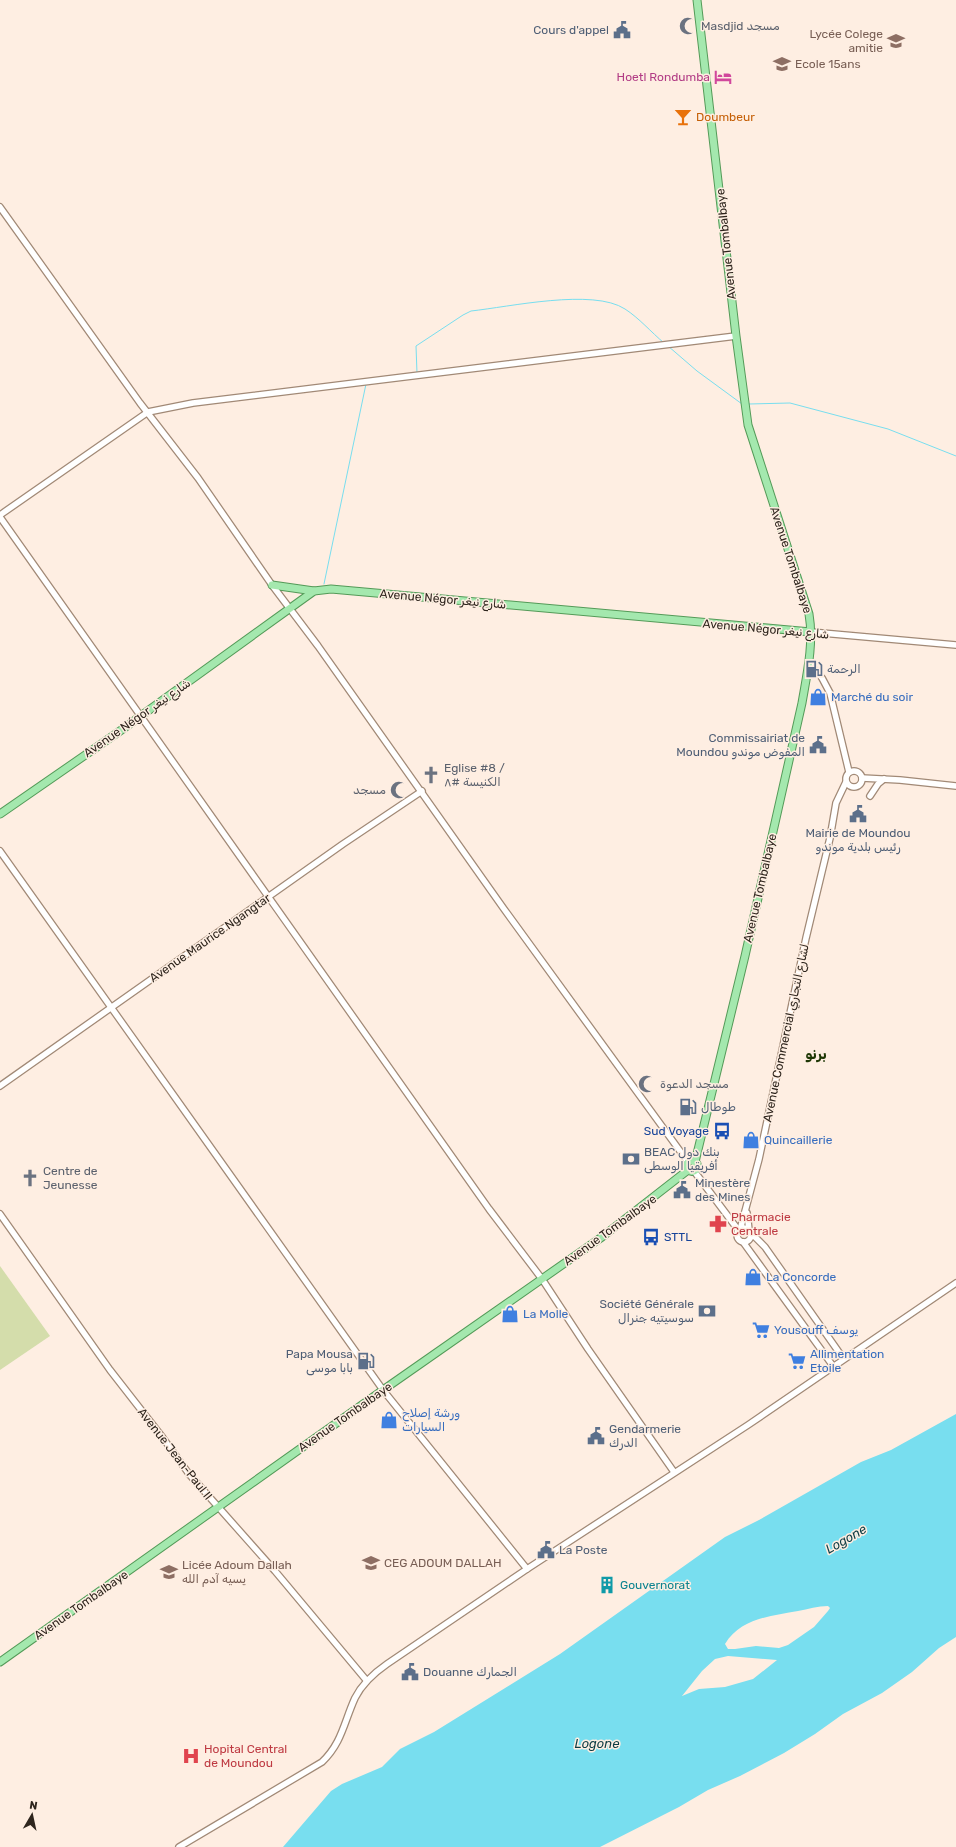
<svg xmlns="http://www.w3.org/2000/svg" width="956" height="1847" font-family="Rubik,'Noto Sans Arabic',sans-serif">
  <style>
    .green { fill: #d4ddab }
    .water { fill: #78deef; fill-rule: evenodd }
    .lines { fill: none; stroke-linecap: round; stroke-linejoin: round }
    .stream { stroke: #78deef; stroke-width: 1 }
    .minor-casing { stroke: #a18976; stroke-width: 8 }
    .major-casing { stroke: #549a58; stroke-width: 9 }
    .minor { stroke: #fff; stroke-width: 5.5 }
    .major { stroke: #a4e8ae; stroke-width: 7 }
    .labels { text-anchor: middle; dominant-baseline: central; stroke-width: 3; stroke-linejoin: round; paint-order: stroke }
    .worship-label { font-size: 12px; fill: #5b616d; stroke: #feeee2; text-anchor: start }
    .service-label { font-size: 12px; fill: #4e5e75; stroke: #feeee2; text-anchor: start }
    .education-label { font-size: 12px; fill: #785e54; stroke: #feeee2; text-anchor: start }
    .hotel-label { font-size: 12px; fill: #b23c85; stroke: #feeee2; text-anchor: end }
    .food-label { font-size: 12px; fill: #c56008; stroke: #feeee2; text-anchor: start }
    .street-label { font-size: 12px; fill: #2e251d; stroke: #feeee2 }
    .shop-label { font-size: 12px; fill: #366cbe; stroke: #feeee2; text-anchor: start }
    .transit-label { font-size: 12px; fill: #164399; stroke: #feeee2; text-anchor: end }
    .health-label { font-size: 12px; fill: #be3a42; stroke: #feeee2; text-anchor: start }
    .culture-label { font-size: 12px; fill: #0d838f; stroke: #feeee2; text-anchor: start }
    .water-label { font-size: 13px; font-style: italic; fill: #0b3c44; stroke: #feeee2 }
    .quarter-label { font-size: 14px; font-weight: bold; fill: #1e3705; stroke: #feeee2 }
  </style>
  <rect width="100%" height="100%" fill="#feeee2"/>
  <path class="green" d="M0 1266 50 1336 0 1370Z"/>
  <path class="water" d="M956 1414V1637L939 1648 912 1672 882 1693 843 1714 815 1734 784 1753 740 1776 708 1790 679 1807 600 1847H283L331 1791 342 1784 382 1767 400 1749 434 1732 560 1654 725 1537 759 1520 861 1462 891 1450ZM828 1606 830 1608 828 1611 814 1627 788 1645 779 1648 756 1646 735 1649H728L725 1644C741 1618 771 1616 798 1611 808 1609 818 1606 828 1606ZM728 1656 777 1660 753 1679 725 1687 699 1689 682 1696 702 1671 715 1659Z"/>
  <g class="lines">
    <g class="stream">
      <path d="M668 346 697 371 742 404"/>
      <path d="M417 373 416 346 463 315 471 311C509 307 593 288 625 309 639 318 651 332 664 343"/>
      <path d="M395 381 416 378"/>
      <path d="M749 404 790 403 888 429 956 456"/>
      <path d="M324 584 366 384"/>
    </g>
    <g class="minor-casing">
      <g id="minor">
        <path d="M0 207 140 403 198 478 272 585 318 646 504 909 688 1162"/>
        <path d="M0 515 148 412 193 403 736 336"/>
        <path d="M0 517 489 1209 542 1279 588 1349 674 1472"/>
        <path d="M811 632 956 645"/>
        <path d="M809 663 822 678 830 693 849 772"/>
        <circle cx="854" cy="779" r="8"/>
        <path d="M862 778 900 780 956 786"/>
        <path d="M870 796 878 784 884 779"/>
        <path d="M0 851 383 1390 527 1569"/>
        <path d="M0 1086 343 844 422 791"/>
        <path d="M694 1171 739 1231"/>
        <path d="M747 1213 749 1230"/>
        <path d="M0 1214 110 1370 163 1438 189 1474 275 1571 367 1681"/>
        <circle cx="744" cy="1235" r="7"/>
        <path d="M740 1230 759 1159 806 938 830 838 836 803 846 782"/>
        <path d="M751 1233 765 1247 843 1358"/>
        <path d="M743 1242 833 1366"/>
        <path d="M179 1847 322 1762C342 1743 344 1722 355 1698 362 1684 374 1673 387 1664L527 1569 748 1425 956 1283"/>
      </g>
    </g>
    <g class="major-casing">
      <g id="major">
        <path d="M272 585 314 591"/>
        <path d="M0 814 120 731 314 591 331 589 811 632"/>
        <circle cx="692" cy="1166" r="5.5"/>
        <path d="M695 1162 745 956 802 703C807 674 814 643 809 614L748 425 736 336 697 0"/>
        <path d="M0 1662 383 1390 602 1237 688 1170"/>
      </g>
    </g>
    <use href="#minor" class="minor"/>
    <use href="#major" class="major"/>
  </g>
  <defs>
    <g id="mosque-bare" transform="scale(1.38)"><path d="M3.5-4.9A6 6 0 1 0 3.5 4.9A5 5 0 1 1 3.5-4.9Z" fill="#6b7280" stroke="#feeee2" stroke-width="2.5" paint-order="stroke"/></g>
    <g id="civic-bare" transform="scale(1.38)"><path d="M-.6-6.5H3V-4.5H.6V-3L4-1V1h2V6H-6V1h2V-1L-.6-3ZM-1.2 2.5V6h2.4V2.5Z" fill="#5c6f8a" stroke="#feeee2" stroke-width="2.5" paint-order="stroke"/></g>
    <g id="school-bare" transform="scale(1.38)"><path d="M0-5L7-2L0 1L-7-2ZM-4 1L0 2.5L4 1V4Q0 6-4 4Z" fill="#8d6e63" stroke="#feeee2" stroke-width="2.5" paint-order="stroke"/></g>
    <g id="hotel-bare" transform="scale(1.38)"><path d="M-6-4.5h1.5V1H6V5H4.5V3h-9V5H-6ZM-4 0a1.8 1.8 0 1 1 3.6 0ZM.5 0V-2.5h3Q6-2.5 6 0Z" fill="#d1479c" stroke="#feeee2" stroke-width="2.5" paint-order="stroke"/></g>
    <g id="bar-bare" transform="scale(1.38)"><path d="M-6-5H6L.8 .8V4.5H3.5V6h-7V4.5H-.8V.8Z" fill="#e8710a" stroke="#feeee2" stroke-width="2.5" paint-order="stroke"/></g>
    <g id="fuel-bare" transform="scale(1.38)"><path d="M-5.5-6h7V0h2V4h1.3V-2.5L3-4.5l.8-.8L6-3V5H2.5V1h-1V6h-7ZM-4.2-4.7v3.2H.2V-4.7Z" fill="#5c6f8a" stroke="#feeee2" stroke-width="2.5" paint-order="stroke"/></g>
    <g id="shop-bare" transform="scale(1.38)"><path d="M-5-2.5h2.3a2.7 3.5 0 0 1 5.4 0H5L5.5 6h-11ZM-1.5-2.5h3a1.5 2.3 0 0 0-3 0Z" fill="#3f7fe0" stroke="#feeee2" stroke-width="2.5" paint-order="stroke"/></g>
    <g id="church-bare" transform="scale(1.38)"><path d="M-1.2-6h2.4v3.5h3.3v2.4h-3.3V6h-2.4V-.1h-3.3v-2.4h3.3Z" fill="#6b7280" stroke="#feeee2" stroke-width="2.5" paint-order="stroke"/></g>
    <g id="bus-bare" transform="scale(1.38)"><path d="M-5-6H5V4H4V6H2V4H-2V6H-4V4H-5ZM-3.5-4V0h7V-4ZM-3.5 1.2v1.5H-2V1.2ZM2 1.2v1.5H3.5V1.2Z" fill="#1a4fb4" stroke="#feeee2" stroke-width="2.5" paint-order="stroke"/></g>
    <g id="bank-bare" transform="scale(1.38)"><path d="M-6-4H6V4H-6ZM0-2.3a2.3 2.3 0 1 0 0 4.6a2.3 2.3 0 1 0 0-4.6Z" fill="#5c6f8a" stroke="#feeee2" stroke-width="2.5" paint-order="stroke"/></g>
    <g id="pharmacy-bare" transform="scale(1.38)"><path d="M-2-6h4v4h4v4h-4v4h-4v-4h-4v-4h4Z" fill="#e0444e" stroke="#feeee2" stroke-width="2.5" paint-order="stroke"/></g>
    <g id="supermarket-bare" transform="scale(1.38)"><path d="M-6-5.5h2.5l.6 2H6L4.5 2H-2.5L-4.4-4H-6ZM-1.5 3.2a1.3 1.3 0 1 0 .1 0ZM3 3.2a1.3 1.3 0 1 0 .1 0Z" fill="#3f7fe0" stroke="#feeee2" stroke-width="2.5" paint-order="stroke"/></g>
    <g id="university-bare" transform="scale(1.38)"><path d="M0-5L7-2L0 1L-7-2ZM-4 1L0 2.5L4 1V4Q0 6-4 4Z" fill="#8d6e63" stroke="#feeee2" stroke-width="2.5" paint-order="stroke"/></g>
    <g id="building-bare" transform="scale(1.38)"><path d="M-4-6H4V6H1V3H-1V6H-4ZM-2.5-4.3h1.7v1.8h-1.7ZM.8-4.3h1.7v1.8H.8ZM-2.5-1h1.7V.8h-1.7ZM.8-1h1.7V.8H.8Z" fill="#0f9aa8" stroke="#feeee2" stroke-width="2.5" paint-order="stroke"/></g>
    <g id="hospital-bare" transform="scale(1.38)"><path d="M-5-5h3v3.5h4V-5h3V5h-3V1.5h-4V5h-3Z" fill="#e0444e" stroke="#feeee2" stroke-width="2.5" paint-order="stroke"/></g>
  </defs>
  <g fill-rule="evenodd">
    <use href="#mosque-bare" x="688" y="26"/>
    <use href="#civic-bare" x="622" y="30"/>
    <use href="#school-bare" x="896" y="41"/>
    <use href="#school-bare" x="782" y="64"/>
    <use href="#hotel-bare" x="723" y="77"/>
    <use href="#bar-bare" x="683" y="117"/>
    <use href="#fuel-bare" x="814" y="669"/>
    <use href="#shop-bare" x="818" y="697"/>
    <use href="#civic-bare" x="818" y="745"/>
    <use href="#church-bare" x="431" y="775"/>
    <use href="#mosque-bare" x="399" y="790"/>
    <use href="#civic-bare" x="858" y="814"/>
    <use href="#mosque-bare" x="647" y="1084"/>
    <use href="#fuel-bare" x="688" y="1107"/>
    <use href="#bus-bare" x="722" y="1131"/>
    <use href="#shop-bare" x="751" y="1140"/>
    <use href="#bank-bare" x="631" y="1159"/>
    <use href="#church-bare" x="30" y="1178"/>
    <use href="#civic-bare" x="682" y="1190"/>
    <use href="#pharmacy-bare" x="718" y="1224"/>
    <use href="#bus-bare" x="651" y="1237"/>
    <use href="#shop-bare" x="753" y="1277"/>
    <use href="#bank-bare" x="707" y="1311"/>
    <use href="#shop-bare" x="510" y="1314"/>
    <use href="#supermarket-bare" x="761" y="1330"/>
    <use href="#fuel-bare" x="366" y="1361"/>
    <use href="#supermarket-bare" x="797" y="1361"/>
    <use href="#shop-bare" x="389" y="1420"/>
    <use href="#civic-bare" x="596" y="1436"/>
    <use href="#civic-bare" x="546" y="1550"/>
    <use href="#university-bare" x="371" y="1563"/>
    <use href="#school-bare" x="169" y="1572"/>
    <use href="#building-bare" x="607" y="1585"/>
    <use href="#civic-bare" x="410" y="1672"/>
    <use href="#hospital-bare" x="191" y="1756"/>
  </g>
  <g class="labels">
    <g class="worship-label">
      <text x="701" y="26">Masdjid مسجد</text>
      <text x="444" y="768">Eglise #8 /<tspan x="444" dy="14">الكنيسة #٨</tspan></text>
      <text x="386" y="790" text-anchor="end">مسجد</text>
      <text x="660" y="1084">مسجد الدعوة</text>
      <text x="43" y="1171">Centre de<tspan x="43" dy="14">Jeunesse</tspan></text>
    </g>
    <g class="service-label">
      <text x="609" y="30" text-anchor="end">Cours d'appel</text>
      <text x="827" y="669">الرحمة</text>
      <text x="805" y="738" text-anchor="end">Commissairiat de<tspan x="805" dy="14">Moundou المفوض موندو</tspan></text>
      <text x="858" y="833" text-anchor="middle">Mairie de Moundou<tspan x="858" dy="14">رئيس بلدية موندو</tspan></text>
      <text x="701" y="1107">طوطال</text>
      <text x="644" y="1152">BEAC بنك دول<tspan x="644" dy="14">أفريقيا الوسطى</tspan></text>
      <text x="695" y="1183">Minestère<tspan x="695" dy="14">des Mines</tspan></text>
      <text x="694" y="1304" text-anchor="end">Société Générale<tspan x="694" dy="14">سوسيتيه جنرال</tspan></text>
      <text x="353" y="1354" text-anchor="end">Papa Mousa<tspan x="353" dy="14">بابا موسى</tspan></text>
      <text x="609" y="1429">Gendarmerie<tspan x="609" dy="14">الدرك</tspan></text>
      <text x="559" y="1550">La Poste</text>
      <text x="423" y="1672">Douanne الجمارك</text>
    </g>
    <g class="education-label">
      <text x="883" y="34" text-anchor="end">Lycée Colege<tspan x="883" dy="14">amitie</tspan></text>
      <text x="795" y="64">Ecole 15ans</text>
      <text x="384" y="1563">CEG ADOUM DALLAH</text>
      <text x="182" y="1565">Licée Adoum Dallah<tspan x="182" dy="14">يسيه آدم الله</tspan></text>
    </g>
    <g class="hotel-label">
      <text x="710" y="77">Hoetl Rondumba</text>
    </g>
    <g class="food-label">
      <text x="696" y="117">Doumbeur</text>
    </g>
    <g class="street-label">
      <text transform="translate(726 244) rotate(-96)">Avenue Tombalbaye</text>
      <text transform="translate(791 560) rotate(72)">Avenue Tombalbaye</text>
      <text transform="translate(443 599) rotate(5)">Avenue Négor شارع نيغر</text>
      <text transform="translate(766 629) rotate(5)">Avenue Négor شارع نيغر</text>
      <text transform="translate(137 718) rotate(-35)">Avenue Négor شارع نيغر</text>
      <text transform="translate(760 888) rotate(-77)">Avenue Tombalbaye</text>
      <text transform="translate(210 938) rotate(-35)">Avenue Maurice Ngangtar</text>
      <text transform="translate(786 1033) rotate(-78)">Avenue Commercial لشارع التجاري</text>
      <text transform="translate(610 1230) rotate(-36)">Avenue Tombalbaye</text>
      <text transform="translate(345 1417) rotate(-35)">Avenue Tombalbaye</text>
      <text transform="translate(175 1454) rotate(52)">Avenue Jean-Paul II</text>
      <text transform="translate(81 1605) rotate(-35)">Avenue Tombalbaye</text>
    </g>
    <g class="shop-label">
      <text x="831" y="697">Marché du soir</text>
      <text x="764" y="1140">Quincaillerie</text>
      <text x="766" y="1277">La Concorde</text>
      <text x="523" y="1314">La Molle</text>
      <text x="774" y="1330">Yousouff يوسف</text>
      <text x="810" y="1354">Allimentation<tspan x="810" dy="14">Etoile</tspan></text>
      <text x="402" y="1413">ورشة إصلاح<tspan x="402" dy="14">السيارات</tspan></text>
    </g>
    <g class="transit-label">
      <text x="709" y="1131">Sud Voyage</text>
      <text x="664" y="1237" text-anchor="start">STTL</text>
    </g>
    <g class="health-label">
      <text x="731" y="1217">Pharmacie<tspan x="731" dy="14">Centrale</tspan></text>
      <text x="204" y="1749">Hopital Central<tspan x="204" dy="14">de Moundou</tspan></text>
    </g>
    <g class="culture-label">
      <text x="620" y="1585">Gouvernorat</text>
    </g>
    <g class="water-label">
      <text transform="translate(846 1539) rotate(-30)">Logone</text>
      <text x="597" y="1743">Logone</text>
    </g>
    <g class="quarter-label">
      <text x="816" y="1054">برنو</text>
    </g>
  </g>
  <g transform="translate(32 1815) rotate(9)" stroke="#feeee2" stroke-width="3" paint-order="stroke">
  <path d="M0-3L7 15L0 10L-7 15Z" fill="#2e251d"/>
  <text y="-6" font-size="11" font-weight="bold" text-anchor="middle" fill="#2e251d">N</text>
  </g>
</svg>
